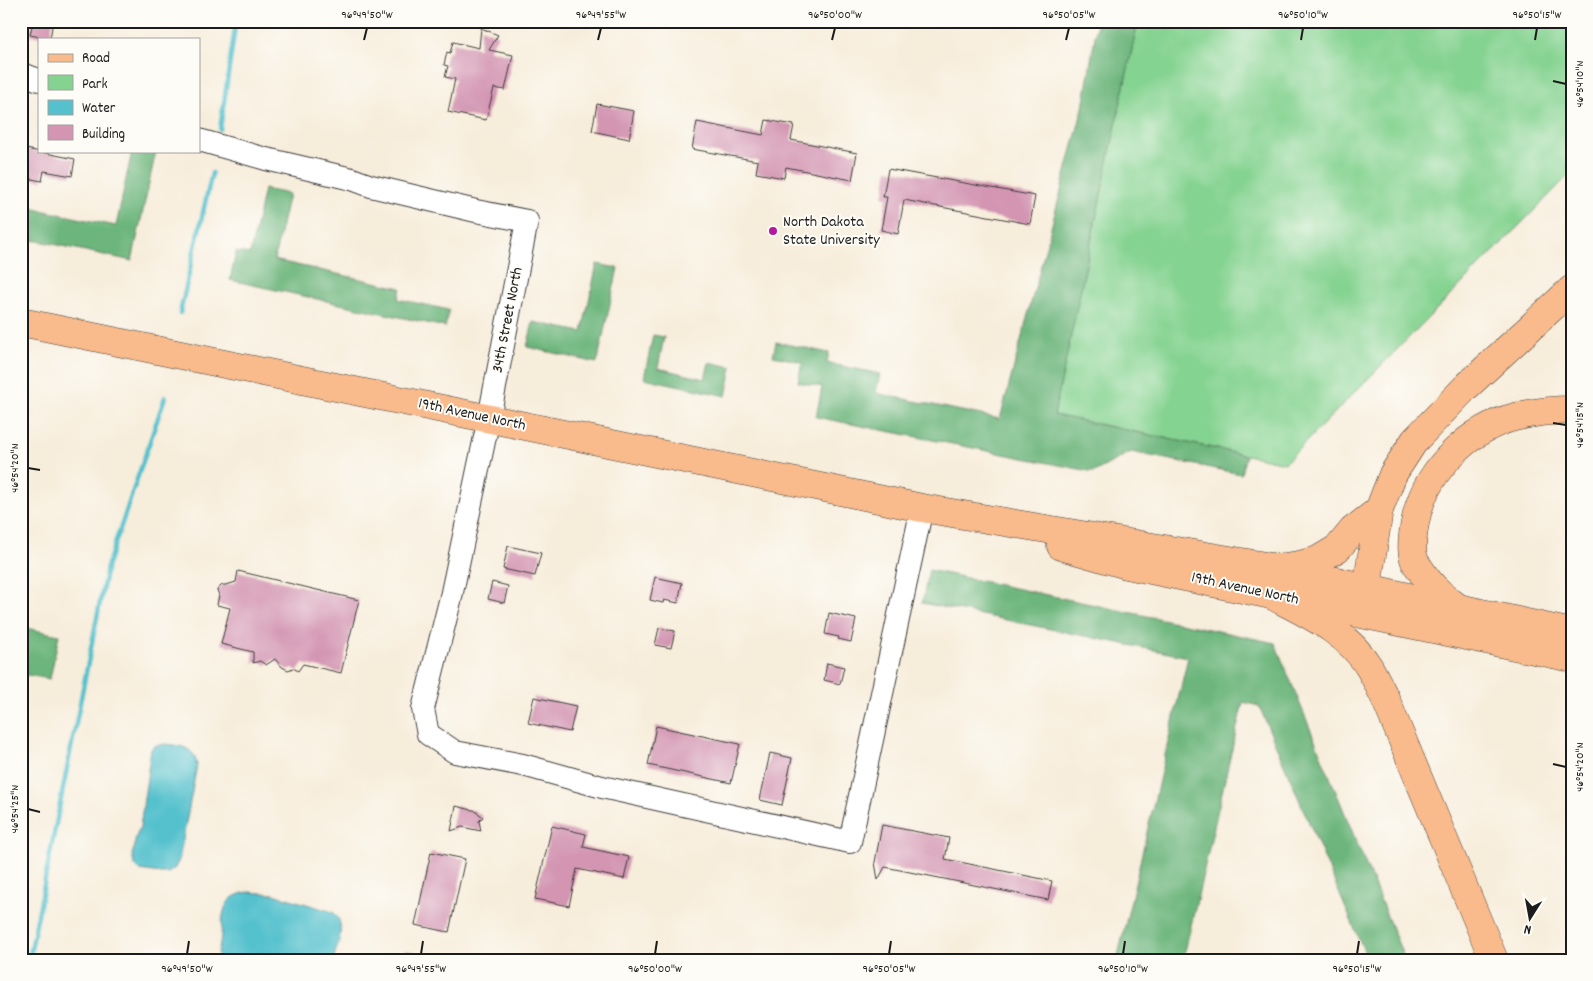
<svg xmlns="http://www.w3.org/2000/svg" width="1593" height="981" font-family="Dekko,sans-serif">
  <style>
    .green { fill: #85d391; stroke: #507856 }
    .forest { fill: #6cb57b; stroke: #44684c }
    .water { fill: #54c1cd; stroke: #386e74 }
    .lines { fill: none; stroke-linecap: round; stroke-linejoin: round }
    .stream { stroke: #54c1cd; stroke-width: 4.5 }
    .building { fill: #d395b2 }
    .minor-casing { stroke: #3d3b39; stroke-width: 24 }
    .major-casing { stroke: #3d3b39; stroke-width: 29 }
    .highway-casing { stroke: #3d3b39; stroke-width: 29 }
    .minor { stroke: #fff; stroke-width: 22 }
    .major { stroke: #fabb8c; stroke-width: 28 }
    .highway { stroke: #fabb8c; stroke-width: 28 }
    .ticks { fill: none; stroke: #1c1c1c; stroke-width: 2 }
    .poi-dot { fill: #b5179e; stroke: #fdfcf7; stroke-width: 2 }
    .labels { text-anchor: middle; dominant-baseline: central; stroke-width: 4; stroke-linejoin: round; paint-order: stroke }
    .poi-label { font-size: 16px; fill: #1c1c1c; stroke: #fdfcf7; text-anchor: start }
    .street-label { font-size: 16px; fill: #1c1c1c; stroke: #fdfcf7 }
    .neatline { fill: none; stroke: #1c1c1c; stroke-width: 2 }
    .ticks-label { font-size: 12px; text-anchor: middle; fill: #1c1c1c }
  </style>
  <rect width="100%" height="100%" fill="#fdfcf7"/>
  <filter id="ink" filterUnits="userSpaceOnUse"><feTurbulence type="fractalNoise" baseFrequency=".02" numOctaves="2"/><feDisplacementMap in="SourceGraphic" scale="10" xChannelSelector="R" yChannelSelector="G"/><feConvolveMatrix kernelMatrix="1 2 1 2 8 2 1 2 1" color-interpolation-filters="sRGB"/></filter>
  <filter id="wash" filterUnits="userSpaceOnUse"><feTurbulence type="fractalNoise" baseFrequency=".0096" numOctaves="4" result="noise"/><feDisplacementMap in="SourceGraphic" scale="20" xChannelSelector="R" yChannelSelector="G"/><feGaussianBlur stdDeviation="1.12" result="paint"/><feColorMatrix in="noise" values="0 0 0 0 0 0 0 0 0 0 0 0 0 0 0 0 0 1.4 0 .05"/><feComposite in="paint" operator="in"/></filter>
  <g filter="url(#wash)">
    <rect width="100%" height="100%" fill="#f7eddb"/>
    <path class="green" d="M1138 21H1572V172L1285 463 1054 415Z"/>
    <g class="forest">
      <path d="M1086 21H1138L1054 415 1246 455 1241 474 1131 452 1094 472 816 417 822 387 798 382 802 362 773 356 776 342 829 353 827 363 880 374 876 393 1000 419 1083 108 1097 24Z"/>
      <path d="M132 151H156L132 261 39 241 21 240V206L116 226Z"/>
      <path d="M264 189 289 194 274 260 401 288 398 299 449 310 445 327 230 280 236 252 250 254Z"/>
      <path d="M597 264 618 268 597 363 527 347 533 322 582 332Z"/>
      <path d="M653 335 664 337 658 368 705 379 709 362 732 367 726 396 644 378Z"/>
      <path d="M929 570 1275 643 1405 960H1368L1259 706 1243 702 1183 960H1117L1188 657 922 603Z"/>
      <path d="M21 627 59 635 50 679 21 674Z"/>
      <path d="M406 951 449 960H404Z"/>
    </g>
    <g class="water">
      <path d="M165 744C181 746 194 746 197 765L179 860 175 868 168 873H160L140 870 135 866 133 859 132 854 135 846V840L140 827 151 749 154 746Z"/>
      <path d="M249 892 274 894 333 912C347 924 338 944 333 960H223L217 954C227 931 212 896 249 892Z"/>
    </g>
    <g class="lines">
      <g class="stream">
        <path d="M220 129 236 21"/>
        <path d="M180 313 212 173"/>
        <path d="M29 960 107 567 165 397"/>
      </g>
    </g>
    <g id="blocks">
      <g class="building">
        <path d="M33 21H53L50 39 30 35Z"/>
        <path d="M481 28 498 35 489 50 513 55 505 90 494 88 486 120 448 112 455 79 445 77 448 66 444 65 447 52 450 53 453 42 479 48Z"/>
        <path d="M597 104 634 111 629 139 592 131Z"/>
        <path d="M766 120 794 125 791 140 857 153 852 180 786 167 784 178 756 173 758 161 692 149 697 122 763 135Z"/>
        <path d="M26 149 75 159 72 176 44 171 42 181 21 177Z"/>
        <path d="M888 169 1035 196 1030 224 904 200 898 234 881 230 887 197H883Z"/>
        <path d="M508 546 541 553 535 576 503 569Z"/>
        <path d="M238 571 359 600 341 673 303 664 298 671 293 668 288 670 282 667 275 659 266 665 260 661 253 663V652L221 644 230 608 217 605 219 595 217 590 222 585H226L236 582Z"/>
        <path d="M655 577 682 583 678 603 664 600 663 603 650 600Z"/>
        <path d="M492 582 508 586 504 603 488 599Z"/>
        <path d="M829 613 856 619 851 642 838 639 839 637 825 634Z"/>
        <path d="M659 628 675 631 671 648 655 645Z"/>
        <path d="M827 663 844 667 840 684 824 680Z"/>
        <path d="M534 697 576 706 570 732 528 723Z"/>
        <path d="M656 726 740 744 731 783 648 765Z"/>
        <path d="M770 753 792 758 782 805 760 800Z"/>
        <path d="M456 806 472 810H474L483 817 479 821 481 831 462 827 451 831Z"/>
        <path d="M882 825 949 838 945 859 1052 881 1048 900 885 867 878 880 875 862Z"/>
        <path d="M552 826 586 834 583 847 629 857 624 879 577 869 569 906 535 899Z"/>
        <path d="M431 852 465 859 449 932 415 925Z"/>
      </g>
    </g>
  </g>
  <g filter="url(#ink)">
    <use href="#blocks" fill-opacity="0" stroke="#3d3b39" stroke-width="1"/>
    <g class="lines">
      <g class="minor-casing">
        <g id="minor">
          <path d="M21 76 25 75 39 80"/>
          <path d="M199 140 266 159 352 179 371 186 476 211 527 221 489 418 451 597 423 709 428 734 455 752 523 765 602 787 850 842 922 508"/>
        </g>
      </g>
      <g class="major-casing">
        <g id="major">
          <path d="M21 322 922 508 1277 568 1572 633"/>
          <path d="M1061 546 1127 565 1572 658"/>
        </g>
      </g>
      <g class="highway-casing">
        <g id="highway">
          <path d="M1277 568 1299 565 1318 560 1338 548 1353 530 1379 510"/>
          <path d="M1271 595C1307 614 1347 631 1369 667 1375 677 1380 688 1385 698L1494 960"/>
          <path d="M1457 607C1441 594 1431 587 1420 569 1418 566 1415 563 1414 559 1410 548 1414 526 1417 514 1428 469 1470 428 1515 417 1534 412 1552 410 1572 410"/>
          <path d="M1397 621 1381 609 1367 587 1379 510 1393 474 1415 440 1466 387 1572 289"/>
        </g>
      </g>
      <use href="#minor" class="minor"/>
      <use href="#major" class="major"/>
      <use href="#highway" class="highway"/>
    </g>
  </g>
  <path class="ticks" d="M364 40 367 28M598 40 601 28M832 40 835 28M1066 40 1069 28M1301 40 1303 28M1535 40 1537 28M1553 81 1566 84M1553 423 1566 425M28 468 40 470M1553 764 1566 767M28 809 40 812M187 954 189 941M421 954 423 941M655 954 657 941M889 954 891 941M1123 954 1125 941M1357 954 1359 941"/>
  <circle class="poi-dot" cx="773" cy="231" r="5"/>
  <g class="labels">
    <g class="poi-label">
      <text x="783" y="222">North Dakota<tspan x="783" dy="18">State University</tspan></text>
    </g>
    <g class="street-label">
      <text transform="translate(508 320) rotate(-79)">34th Street North</text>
      <text transform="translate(472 415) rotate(12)">19th Avenue North</text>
      <text transform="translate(1245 589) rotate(12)">19th Avenue North</text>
    </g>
  </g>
  <rect width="1593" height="981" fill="none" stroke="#fdfcf7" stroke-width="55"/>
  <rect x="38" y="38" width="162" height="115" fill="#fdfcf7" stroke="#a3a29f"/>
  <rect x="48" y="54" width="25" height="8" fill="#fabb8c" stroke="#a3a29f"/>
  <text x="82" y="62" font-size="15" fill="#1c1c1c">Road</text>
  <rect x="48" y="75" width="25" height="15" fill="#85d391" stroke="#a3a29f"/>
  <text x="82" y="88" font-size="15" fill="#1c1c1c">Park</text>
  <rect x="48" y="100" width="25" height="15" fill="#54c1cd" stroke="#a3a29f"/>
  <text x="82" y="112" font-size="15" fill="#1c1c1c">Water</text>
  <rect x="48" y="125" width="25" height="15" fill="#d395b2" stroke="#a3a29f"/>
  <text x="82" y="138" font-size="15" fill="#1c1c1c">Building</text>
  <g transform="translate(1530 918) rotate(191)" stroke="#fdfcf7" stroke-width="4" paint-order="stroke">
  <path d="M0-4L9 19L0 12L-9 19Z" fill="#1c1c1c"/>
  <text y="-8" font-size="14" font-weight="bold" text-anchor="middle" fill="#1c1c1c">N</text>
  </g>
  <rect x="28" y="28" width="1538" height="926" class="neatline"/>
  <g class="ticks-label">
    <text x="367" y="18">96°49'50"W</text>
    <text x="601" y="18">96°49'55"W</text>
    <text x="835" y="18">96°50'00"W</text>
    <text x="1069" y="18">96°50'05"W</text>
    <text x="1303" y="18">96°50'10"W</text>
    <text x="1537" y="18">96°50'15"W</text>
    <text transform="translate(1579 84) rotate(-90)" y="4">46°54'10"N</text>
    <text transform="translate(1579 425) rotate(-90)" y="4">46°54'15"N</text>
    <text transform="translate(14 468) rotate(-90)" y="4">46°54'20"N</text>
    <text transform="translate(1579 767) rotate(-90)" y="4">46°54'20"N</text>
    <text transform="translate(14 809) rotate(-90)" y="4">46°54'25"N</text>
    <text x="187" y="972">96°49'50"W</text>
    <text x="421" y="972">96°49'55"W</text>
    <text x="655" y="972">96°50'00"W</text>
    <text x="889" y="972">96°50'05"W</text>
    <text x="1123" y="972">96°50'10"W</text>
    <text x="1357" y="972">96°50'15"W</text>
  </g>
</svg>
